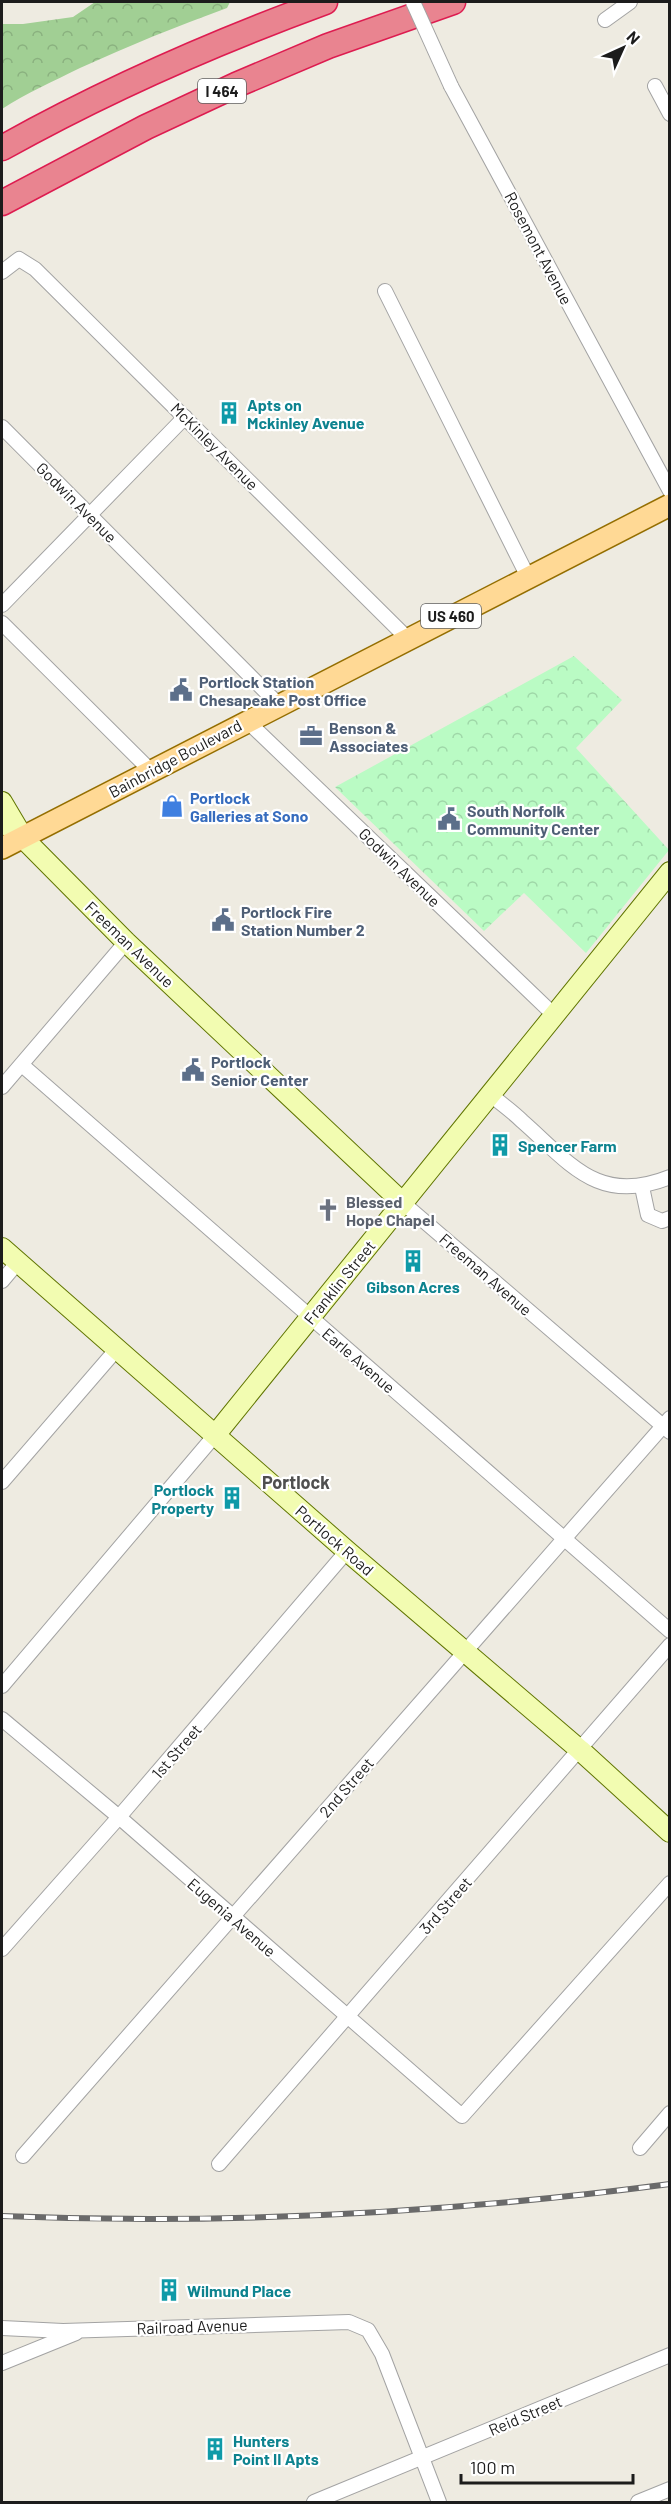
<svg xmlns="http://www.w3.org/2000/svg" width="671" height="2504" font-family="Barlow,sans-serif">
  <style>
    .forest { fill: url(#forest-crowns) }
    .park { fill: url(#park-crowns) }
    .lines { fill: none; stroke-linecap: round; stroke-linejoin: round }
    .street-casing { stroke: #a3a3a3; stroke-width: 16 }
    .secondary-casing { stroke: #607500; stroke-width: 22 }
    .primary-casing { stroke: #946e00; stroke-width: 24 }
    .highway-casing { stroke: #dd1c50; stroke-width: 27 }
    .street { stroke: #fff; stroke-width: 14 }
    .secondary { stroke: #f2fcb1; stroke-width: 20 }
    .primary { stroke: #ffd995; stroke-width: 21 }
    .highway { stroke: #e98490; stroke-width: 24 }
    .rail-casing { stroke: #6a6a6a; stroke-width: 6 }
    .rail { stroke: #fff; stroke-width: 4; stroke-dasharray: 11; stroke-linecap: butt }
    .street-bridge-casing { stroke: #a3a3a3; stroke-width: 16; stroke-linecap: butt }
    .street-bridge { stroke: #fff; stroke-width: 14 }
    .labels { text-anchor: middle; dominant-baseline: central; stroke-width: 4.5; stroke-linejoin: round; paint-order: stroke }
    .shield { fill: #fff; stroke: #606060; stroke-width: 1.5 }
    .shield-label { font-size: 15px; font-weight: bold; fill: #1c1c1c }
    .street-label { font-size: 16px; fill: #1c1c1c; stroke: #fff }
    .culture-label { font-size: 16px; font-weight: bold; fill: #0d838f; stroke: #fff; text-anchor: start }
    .service-label { font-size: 16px; font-weight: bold; fill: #4e5e75; stroke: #fff; text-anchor: start }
    .shop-label { font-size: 16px; font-weight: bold; fill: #366cbe; stroke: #fff; text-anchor: start }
    .worship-label { font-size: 16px; font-weight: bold; fill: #5b616d; stroke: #fff; text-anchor: start }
    .neighbourhood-label { font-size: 18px; font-weight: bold; fill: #4f4f4f; stroke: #fff }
  </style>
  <defs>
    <pattern id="forest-crowns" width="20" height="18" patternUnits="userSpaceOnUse" patternTransform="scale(1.5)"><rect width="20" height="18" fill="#a1cf94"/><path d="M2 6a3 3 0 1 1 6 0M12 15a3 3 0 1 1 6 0" fill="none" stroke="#8ab17f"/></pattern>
    <pattern id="park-crowns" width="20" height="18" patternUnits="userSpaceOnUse" patternTransform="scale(1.5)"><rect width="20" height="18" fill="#bafbc4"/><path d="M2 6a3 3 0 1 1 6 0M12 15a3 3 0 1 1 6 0" fill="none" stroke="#9fd7a8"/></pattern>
  </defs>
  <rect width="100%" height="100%" fill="#eeebe1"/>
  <path class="forest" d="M95 2H230L227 8C177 26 128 46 80 68 54 81 26 93 2 109V24H23L73 17Z"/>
  <path class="park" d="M574 656 622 700 576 748 669 850 586 953 524 893 484 931 335 787Z"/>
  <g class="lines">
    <g class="street-casing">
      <g id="street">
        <path d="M605 20 630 2"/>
        <path d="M451 86 670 491"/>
        <path d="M655 86 670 114"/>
        <path d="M2 272 19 259 35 269 407 638"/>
        <path d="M385 291 528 577"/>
        <path d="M2 427 279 705"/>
        <path d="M2 605 185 417"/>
        <path d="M2 623 151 771"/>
        <path d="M246 720 553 1014"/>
        <path d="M22 1065 670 1631"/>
        <path d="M2 1087 126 942"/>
        <path d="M490 1094C500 1103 512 1111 522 1121 570 1163 598 1206 670 1177"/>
        <path d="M642 1187 648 1215 662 1221 670 1218"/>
        <path d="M403 1203 670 1432"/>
        <path d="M2 1281 18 1262"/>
        <path d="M2 1482 116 1350"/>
        <path d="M2 1686 216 1434"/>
        <path d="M2 1719 119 1817 462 2116 670 1883"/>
        <path d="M2 1949 119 1817 347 1551"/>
        <path d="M640 2148 670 2113"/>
        <path d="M23 2156 670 1418"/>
        <path d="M219 2164 670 1645"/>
        <path d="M2 2328 63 2331 349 2322 368 2330 382 2354 439 2502"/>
        <path d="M2 2363 76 2333"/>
        <path d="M314 2502 670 2355"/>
        <path d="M638 2502 670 2489"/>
      </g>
    </g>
    <g class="secondary-casing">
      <g id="secondary">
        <path d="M2 802 18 829"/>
        <path d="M2 821 22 837 126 942 403 1203"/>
        <path d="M2 1248 347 1551 580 1750 670 1832"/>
        <path d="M216 1434 670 872"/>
      </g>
    </g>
    <g class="primary-casing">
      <path id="primary" d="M2 848 670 505"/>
    </g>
    <g class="highway-casing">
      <g id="highway">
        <path d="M2 148C106 90 213 43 325 2"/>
        <path d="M2 203 146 127 236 85 328 46 453 2"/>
      </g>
    </g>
    <use href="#street" class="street"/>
    <use href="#secondary" class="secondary"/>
    <use href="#primary" class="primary"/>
    <use href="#highway" class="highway"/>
    <g class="rail-casing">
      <path id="rail" d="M2 2216C224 2225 449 2213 670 2184"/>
    </g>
    <use href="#rail" class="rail"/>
    <g class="street-bridge-casing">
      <path id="street-bridge" d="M413 2 451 86"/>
    </g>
    <use href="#street-bridge" class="street-bridge"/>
  </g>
  <defs>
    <g id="building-bare" transform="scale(1.8)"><path d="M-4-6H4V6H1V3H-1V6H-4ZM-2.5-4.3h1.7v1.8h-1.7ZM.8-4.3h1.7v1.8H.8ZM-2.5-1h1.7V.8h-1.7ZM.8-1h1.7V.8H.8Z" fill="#0f9aa8" stroke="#fff" stroke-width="2.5" paint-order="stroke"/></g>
    <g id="civic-bare" transform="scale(1.8)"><path d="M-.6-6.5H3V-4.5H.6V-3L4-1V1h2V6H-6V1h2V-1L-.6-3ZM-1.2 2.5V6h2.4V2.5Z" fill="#5c6f8a" stroke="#fff" stroke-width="2.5" paint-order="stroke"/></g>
    <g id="office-bare" transform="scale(1.8)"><path d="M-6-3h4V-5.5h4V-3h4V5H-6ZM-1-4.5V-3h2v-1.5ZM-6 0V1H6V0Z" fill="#5c6f8a" stroke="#fff" stroke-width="2.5" paint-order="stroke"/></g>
    <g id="shop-bare" transform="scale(1.8)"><path d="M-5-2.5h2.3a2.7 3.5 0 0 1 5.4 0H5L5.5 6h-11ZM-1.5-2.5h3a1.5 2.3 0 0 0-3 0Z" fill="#3f7fe0" stroke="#fff" stroke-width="2.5" paint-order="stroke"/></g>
    <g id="church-bare" transform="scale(1.8)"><path d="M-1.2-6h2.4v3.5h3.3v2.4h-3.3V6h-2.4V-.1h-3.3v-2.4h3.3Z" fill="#6b7280" stroke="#fff" stroke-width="2.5" paint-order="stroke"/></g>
  </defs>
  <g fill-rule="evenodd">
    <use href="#building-bare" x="229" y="413"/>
    <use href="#civic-bare" x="181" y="690"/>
    <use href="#office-bare" x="311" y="736"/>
    <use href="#shop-bare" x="172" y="806"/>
    <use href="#civic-bare" x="449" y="819"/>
    <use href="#civic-bare" x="223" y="920"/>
    <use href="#civic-bare" x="193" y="1070"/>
    <use href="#building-bare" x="500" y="1145"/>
    <use href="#church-bare" x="328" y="1210"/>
    <use href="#building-bare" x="413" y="1261"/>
    <use href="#building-bare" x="232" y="1498"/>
    <use href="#building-bare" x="169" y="2290"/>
    <use href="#building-bare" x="215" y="2449"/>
  </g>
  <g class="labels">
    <g class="shield">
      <rect x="198" y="79" width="48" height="24" rx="4.5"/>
      <rect x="421" y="604" width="60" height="24" rx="4.5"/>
    </g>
    <g class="shield-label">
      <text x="222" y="91">I 464</text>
      <text x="451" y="616">US 460</text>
    </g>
    <g class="street-label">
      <text transform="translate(539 248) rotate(62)">Rosemont Avenue</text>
      <text transform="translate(215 446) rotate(45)">McKinley Avenue</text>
      <text transform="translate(77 502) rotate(45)">Godwin Avenue</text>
      <text transform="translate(175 758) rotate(-28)">Bainbridge Boulevard</text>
      <text transform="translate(400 867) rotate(44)">Godwin Avenue</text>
      <text transform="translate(130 944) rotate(44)">Freeman Avenue</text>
      <text transform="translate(486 1274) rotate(41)">Freeman Avenue</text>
      <text transform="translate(339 1282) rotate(-51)">Franklin Street</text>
      <text transform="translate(359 1360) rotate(41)">Earle Avenue</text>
      <text transform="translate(335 1540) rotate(41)">Portlock Road</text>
      <text transform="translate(176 1751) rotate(-49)">1st Street</text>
      <text transform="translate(346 1787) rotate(-49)">2nd Street</text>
      <text transform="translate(445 1905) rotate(-49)">3rd Street</text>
      <text transform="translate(232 1917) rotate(41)">Eugenia Avenue</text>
      <text transform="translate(192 2326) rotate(-2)">Railroad Avenue</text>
      <text transform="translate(525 2415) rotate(-23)">Reid Street</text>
    </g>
    <g class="culture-label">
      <text x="247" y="404">Apts on<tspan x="247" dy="18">Mckinley Avenue</tspan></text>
      <text x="518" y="1145">Spencer Farm</text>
      <text x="413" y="1286" text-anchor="middle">Gibson Acres</text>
      <text x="214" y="1489" text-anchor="end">Portlock<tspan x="214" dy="18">Property</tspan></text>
      <text x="187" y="2290">Wilmund Place</text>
      <text x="233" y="2440">Hunters<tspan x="233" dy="18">Point II Apts</tspan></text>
    </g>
    <g class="service-label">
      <text x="199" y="681">Portlock Station<tspan x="199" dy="18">Chesapeake Post Office</tspan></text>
      <text x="329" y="727">Benson &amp;<tspan x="329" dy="18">Associates</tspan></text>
      <text x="467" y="810">South Norfolk<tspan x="467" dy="18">Community Center</tspan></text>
      <text x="241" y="911">Portlock Fire<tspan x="241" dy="18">Station Number 2</tspan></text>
      <text x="211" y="1061">Portlock<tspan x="211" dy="18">Senior Center</tspan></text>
    </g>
    <g class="shop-label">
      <text x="190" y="797">Portlock<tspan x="190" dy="18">Galleries at Sono</tspan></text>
    </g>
    <g class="worship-label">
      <text x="346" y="1201">Blessed<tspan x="346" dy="18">Hope Chapel</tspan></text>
    </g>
    <g class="neighbourhood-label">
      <text x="296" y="1482">Portlock</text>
    </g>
  </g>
  <rect width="671" height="2504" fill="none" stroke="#1c1c1c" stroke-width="6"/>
  <g transform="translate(623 48) rotate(45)" stroke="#ffffff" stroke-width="4.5" paint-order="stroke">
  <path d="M0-4.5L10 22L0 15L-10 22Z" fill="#1c1c1c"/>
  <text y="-9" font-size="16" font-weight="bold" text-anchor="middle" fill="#1c1c1c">N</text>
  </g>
  <path d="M461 2474v9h172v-9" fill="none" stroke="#1c1c1c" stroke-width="3"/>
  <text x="470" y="2474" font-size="18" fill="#1c1c1c" stroke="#ffffff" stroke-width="4.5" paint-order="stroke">100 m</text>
</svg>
